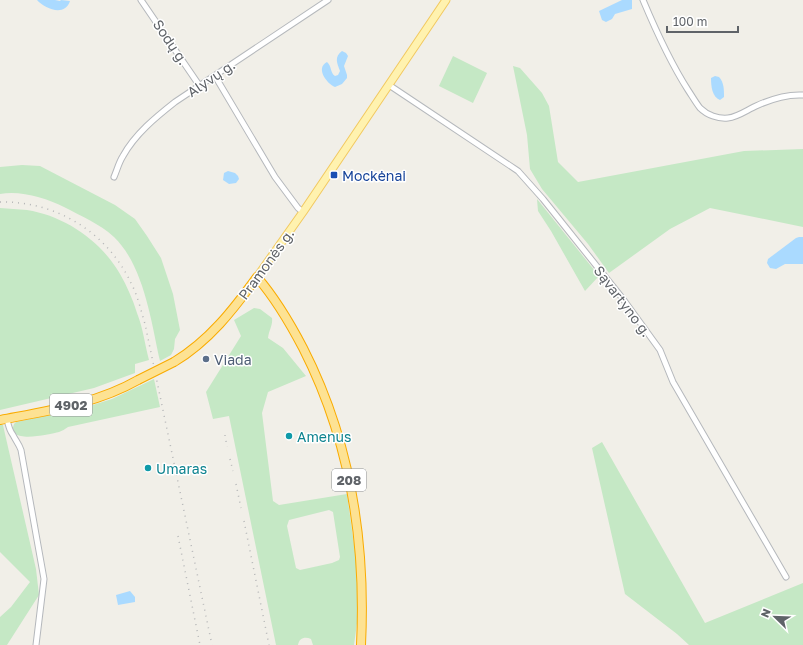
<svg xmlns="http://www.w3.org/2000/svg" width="803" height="645" font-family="'Golos Text',sans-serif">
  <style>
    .green { fill: #c5e8c5; fill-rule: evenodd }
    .water { fill: #aadaff }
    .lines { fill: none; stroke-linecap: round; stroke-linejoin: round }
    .minor-casing { stroke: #b5b8bc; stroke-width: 7 }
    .major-casing { stroke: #f2c960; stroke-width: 9 }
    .highway-casing { stroke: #f9ab00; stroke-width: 10 }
    .minor { stroke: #fff; stroke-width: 5 }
    .major { stroke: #fff2af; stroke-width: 7 }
    .highway { stroke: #fde293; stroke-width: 8 }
    .rail { stroke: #b6b7b8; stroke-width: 1.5; stroke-dasharray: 1 5; stroke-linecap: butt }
    .highway-bridge-casing { stroke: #f9ab00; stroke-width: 10; stroke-linecap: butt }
    .highway-bridge { stroke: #fde293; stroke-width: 8 }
    .transit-dot { fill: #1a4fb4; stroke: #fff; stroke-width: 1.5 }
    .service-dot { fill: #5c6f8a; stroke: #fff; stroke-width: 1.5 }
    .culture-dot { fill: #0f9aa8; stroke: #fff; stroke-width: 1.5 }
    .labels { text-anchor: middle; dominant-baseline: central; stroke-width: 3; stroke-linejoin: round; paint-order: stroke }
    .shield { fill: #fff; stroke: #8f9295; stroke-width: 1 }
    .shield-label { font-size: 13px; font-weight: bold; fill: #5f6368 }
    .street-label { font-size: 14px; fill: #5f6368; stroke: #fff }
    .transit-label { font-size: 14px; fill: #164399; stroke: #fff; text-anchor: start }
    .service-label { font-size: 14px; fill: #4e5e75; stroke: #fff; text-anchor: start }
    .culture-label { font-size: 14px; fill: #0d838f; stroke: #fff; text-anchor: start }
  </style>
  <rect width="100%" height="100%" fill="#f1efe8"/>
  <g class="green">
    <path d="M453 56 487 73 473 103 439 86Z"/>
    <path d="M513 66 520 68 542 93 549 106 558 162 578 182 744 151 803 149V227L710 208 670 229 609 273 588 244 542 189 530 169 527 135Z"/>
    <path d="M22 165 40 166 115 205 135 219 147 236 161 258 173 294 180 330 175 339 174 349 171 355 160 361C151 321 144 266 114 237 100 224 81 216 64 207 46 198 20 190 0 194V167Z"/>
    <path d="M537 199 599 276 585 291 551 231 538 211Z"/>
    <path d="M0 208C9 209 18 209 27 210 65 216 101 241 120 274 127 286 133 300 137 313 143 328 145 345 149 360L135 364V373L94 388 0 410Z"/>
    <path d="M254 308 260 309 272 318C273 325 269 330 268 338L283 348 306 376 268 392 262 413 273 501 279 505 347 494 358 573V616L354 645H313L311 639C305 636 299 638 298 645H276L229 416 213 419 206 392 241 336 234 320ZM329 510 333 512 340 557 339 560 332 563 300 570 296 568 287 526 289 520Z"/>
    <path d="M154 379 160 407 68 427C65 429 62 431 59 432 50 434 6 445 14 424L16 422 83 408 112 399Z"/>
    <path d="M0 424 3 425 5 434 36 569 39 595 7 645H0V617L11 607 30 582 0 552Z"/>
    <path d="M602 442 705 623 803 583V645H689L677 634 625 594 592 448Z"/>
  </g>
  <g class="water">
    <path d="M37 0H55L60 1 61 0 70 1C65 17 45 9 37 0Z"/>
    <path d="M622 0H632V9L615 14 612 19 606 22 602 20 599 11Z"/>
    <path d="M342 51 346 53 348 56 344 66 347 75V78L342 84 335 87C327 84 315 68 327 62 332 66 330 73 335 76L338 75 340 71C337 63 334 57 342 51Z"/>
    <path d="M715 76 719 77C724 82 724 90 724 97L720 100C712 97 711 86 711 78Z"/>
    <path d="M228 171 235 173 238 176 239 179 236 183 229 184 223 180 224 173Z"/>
    <path d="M799 237H803V264H785L776 269 770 268 767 263 768 259 796 238Z"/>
    <path d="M130 591 135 597V602L118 605 116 595Z"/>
  </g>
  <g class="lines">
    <g class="minor-casing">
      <g id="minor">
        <path d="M141 0 199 85"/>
        <path d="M643 0C656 31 670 62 688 90 692 96 696 103 700 108 707 115 718 119 728 118 738 117 747 110 756 106 771 99 786 94 803 95"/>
        <path d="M215 76 275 177 298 208 303 212"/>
        <path d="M389 85 518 171 543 199 623 299 660 350 673 382 786 577"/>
        <path d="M114 177C117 170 119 162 123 156 135 134 156 117 175 102L328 0"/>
        <path d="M7 419C8 424 9 430 13 435 16 441 19 444 21 450L44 579 36 645"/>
      </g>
    </g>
    <g class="major-casing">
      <path id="major" d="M257 277 303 212 446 0"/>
    </g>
    <g class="highway-casing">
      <g id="highway">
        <path d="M174 362C209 341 233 310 257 277 276 299 290 323 303 348 350 440 366 543 361 645"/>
        <path d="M0 420C47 411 96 404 138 380"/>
      </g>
    </g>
    <use href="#minor" class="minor"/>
    <use href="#major" class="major"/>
    <use href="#highway" class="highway"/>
    <g class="rail">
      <path d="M0 202C56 201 107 232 131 283 138 296 141 311 145 324L212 645"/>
      <path d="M225 435 227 447"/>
      <path d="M230 459 233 471"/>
      <path d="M236 484 241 508"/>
      <path d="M244 521 269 645"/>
      <path d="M178 536 200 645"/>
    </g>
    <g class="highway-bridge-casing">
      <path id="highway-bridge" d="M138 380 174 362"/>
    </g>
    <use href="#highway-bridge" class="highway-bridge"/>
  </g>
  <rect class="transit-dot" x="330" y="171" width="8" height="8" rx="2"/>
  <circle class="service-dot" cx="206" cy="359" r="4"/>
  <g class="culture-dot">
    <circle cx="289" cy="436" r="4"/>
    <circle cx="148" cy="468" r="4"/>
  </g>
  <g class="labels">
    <g class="shield">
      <rect x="50" y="394" width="42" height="22" rx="3"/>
      <rect x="332" y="469" width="34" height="22" rx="3"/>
    </g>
    <g class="shield-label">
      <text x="71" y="405">4902</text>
      <text x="349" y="480">208</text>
    </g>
    <g class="street-label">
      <text transform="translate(171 42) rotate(56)">Sodų g.</text>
      <text transform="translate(211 78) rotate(-34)">Alyvų g.</text>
      <text transform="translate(266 264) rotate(-54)">Pramonės g.</text>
      <text transform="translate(623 301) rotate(53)">Sąvartyno g.</text>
    </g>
    <g class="transit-label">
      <text x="342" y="175">Mockėnai</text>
    </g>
    <g class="service-label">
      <text x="214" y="359">Viada</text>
    </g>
    <g class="culture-label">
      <text x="297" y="436">Amenus</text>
      <text x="156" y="468">Umaras</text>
    </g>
  </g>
  <g transform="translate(775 617) rotate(293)" stroke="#ffffff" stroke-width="3" paint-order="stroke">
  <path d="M0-3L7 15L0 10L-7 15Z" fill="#5f6368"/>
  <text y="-6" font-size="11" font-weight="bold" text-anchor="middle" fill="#5f6368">N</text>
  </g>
  <path d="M667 26v6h71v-6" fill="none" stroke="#5f6368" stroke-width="2"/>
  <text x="673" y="26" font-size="12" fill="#5f6368" stroke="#ffffff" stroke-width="3" paint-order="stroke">100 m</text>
</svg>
